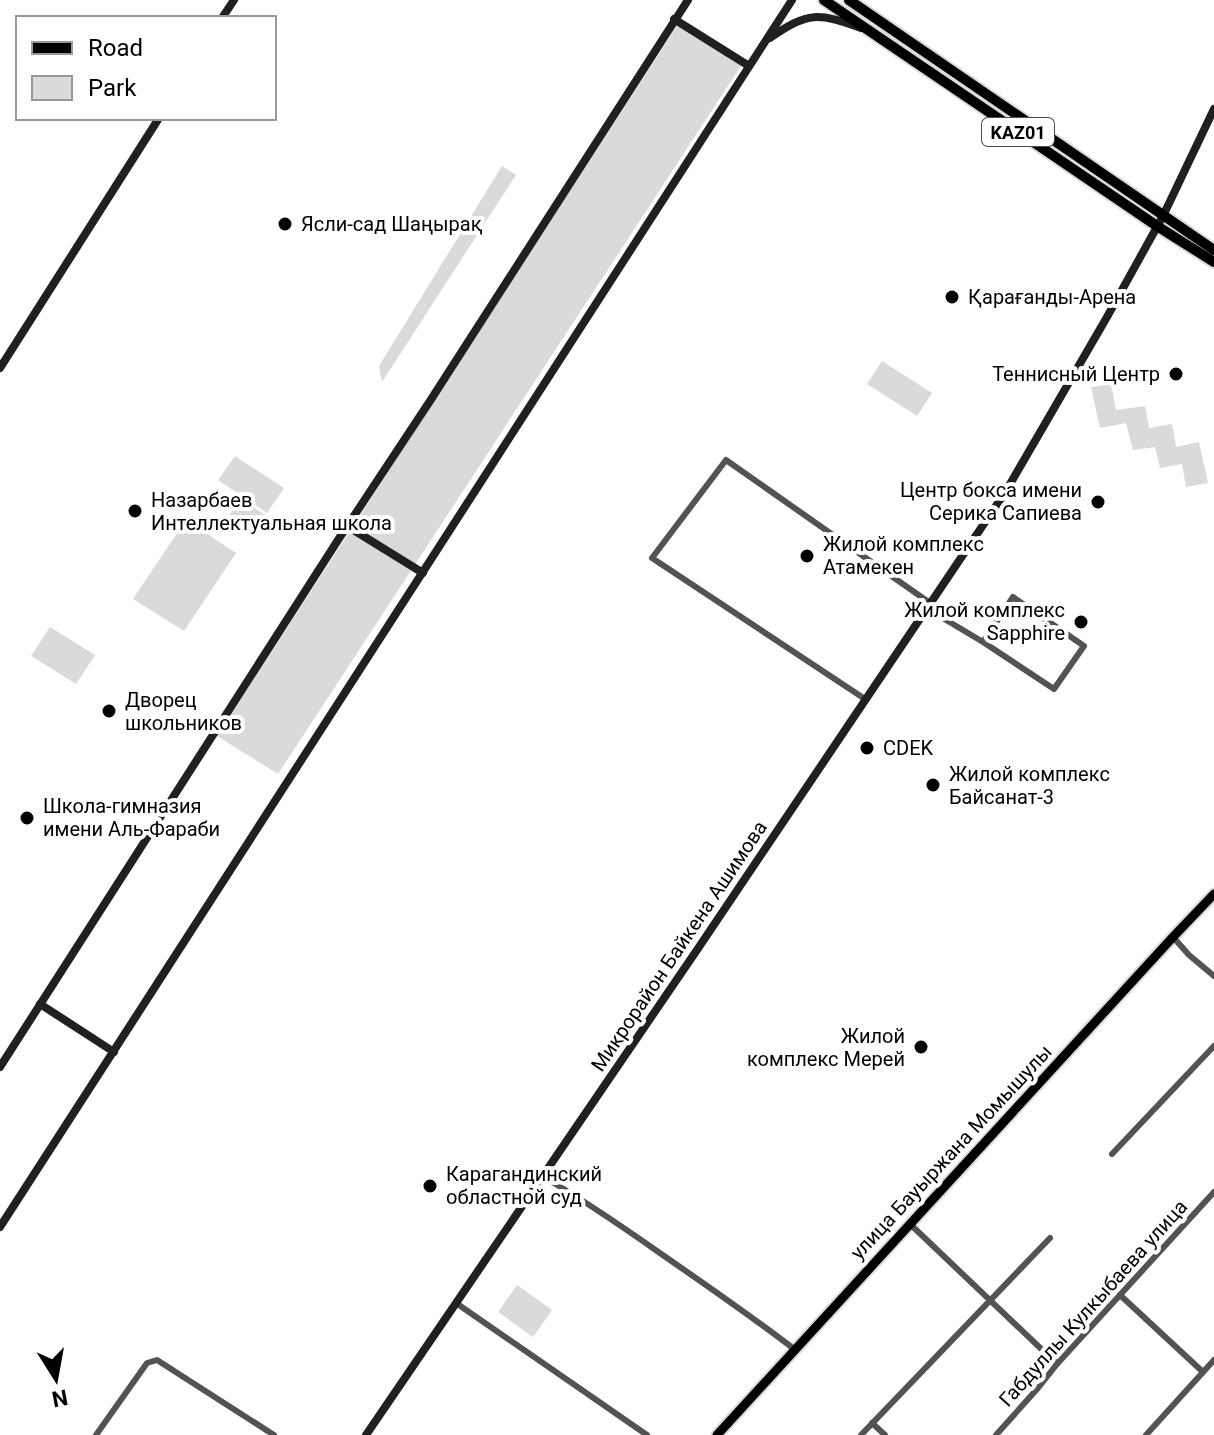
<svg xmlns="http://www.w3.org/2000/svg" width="1214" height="1435" font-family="Roboto,sans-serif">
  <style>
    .green { fill: #dadada }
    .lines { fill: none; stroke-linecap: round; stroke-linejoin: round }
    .primary-casing { stroke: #dbdbdb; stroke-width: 13 }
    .highway-casing { stroke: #dbdbdb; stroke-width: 14 }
    .street { stroke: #535353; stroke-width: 6 }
    .secondary { stroke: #202020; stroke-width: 8 }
    .primary { stroke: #000; stroke-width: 9 }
    .highway { stroke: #000; stroke-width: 10 }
    .poi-dot { fill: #000; stroke: #fff; stroke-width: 3 }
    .labels { text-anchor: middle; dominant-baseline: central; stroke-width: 8; stroke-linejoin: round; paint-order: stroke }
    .shield { fill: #fff; stroke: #4c4c4c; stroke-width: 2 }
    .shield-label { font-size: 18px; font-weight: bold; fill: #000 }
    .poi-label { font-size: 20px; fill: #000; stroke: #fff; text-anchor: start }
    .street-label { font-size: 20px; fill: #000; stroke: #fff }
  </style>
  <rect width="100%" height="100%" fill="#fff"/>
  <g class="green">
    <path d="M679 23 741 66 278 774 217 736Z"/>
    <path d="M502 166 516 175 382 382 379 366Z"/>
    <path d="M882 361 932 393 917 416 867 384Z"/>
    <path d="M1111 384 1116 410 1145 406 1149 428 1172 424 1176 447 1199 442 1208 483 1186 487 1182 464 1160 468 1155 447 1133 450 1126 423 1100 428 1091 387Z"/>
    <path d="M235 456 284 488 267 513 218 480Z"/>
    <path d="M240 499 267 516 256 533 229 516Z"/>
    <path d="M186 520 236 553 184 631 133 599Z"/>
    <path d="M50 627 95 655 76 684 31 656Z"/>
    <path d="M517 1285 552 1310 533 1337 498 1312Z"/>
  </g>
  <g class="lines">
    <g class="primary-casing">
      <path id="primary" d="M717 1435 1173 937 1214 894"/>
    </g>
    <g class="highway-casing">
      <g id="highway">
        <path d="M824 0 1157 226 1214 262"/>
        <path d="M849 0 1214 250"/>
      </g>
    </g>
    <g class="street">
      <path d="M926 608 983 642 1054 689 1084 646 1013 597 983 642"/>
      <path d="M865 699 652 558 726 460 930 603"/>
      <path d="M1173 937 1189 955 1214 976"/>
      <path d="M1112 1154 1214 1046"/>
      <path d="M542 1176C582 1199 620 1225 657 1251 703 1283 750 1315 794 1349"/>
      <path d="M910 1224 1057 1364"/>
      <path d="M1120 1295 1203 1372"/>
      <path d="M456 1303 647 1435"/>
      <path d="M872 1423 885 1435"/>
      <path d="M96 1435 147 1363 157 1360 274 1435"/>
      <path d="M861 1435 1050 1238"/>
      <path d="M996 1435 1038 1388 1057 1364 1214 1192"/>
      <path d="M1146 1435 1214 1360"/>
    </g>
    <g class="secondary">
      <path d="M222 18 234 0"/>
      <path d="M674 19 749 66"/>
      <path d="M770 38C809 11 818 13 861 28"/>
      <path d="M0 368 159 118"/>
      <path d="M347 526 423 573"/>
      <path d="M40 1004 114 1052"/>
      <path d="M0 1067 338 540 430 401 688 0"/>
      <path d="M0 1227 792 0"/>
      <path d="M366 1435 699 947 1006 491 1107 317 1163 216 1214 109"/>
    </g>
    <use href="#primary" class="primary"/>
    <use href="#highway" class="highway"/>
  </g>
  <g class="poi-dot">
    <circle cx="285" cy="224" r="8"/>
    <circle cx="952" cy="297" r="8"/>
    <circle cx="1176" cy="374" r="8"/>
    <circle cx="1098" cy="502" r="8"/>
    <circle cx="135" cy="511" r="8"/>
    <circle cx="807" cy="556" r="8"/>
    <circle cx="1081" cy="622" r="8"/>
    <circle cx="109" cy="711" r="8"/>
    <circle cx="867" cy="748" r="8"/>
    <circle cx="933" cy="785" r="8"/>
    <circle cx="27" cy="818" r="8"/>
    <circle cx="921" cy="1047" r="8"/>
    <circle cx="430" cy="1186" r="8"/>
  </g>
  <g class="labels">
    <rect class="shield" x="982" y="118" width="72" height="28" rx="6"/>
    <g class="shield-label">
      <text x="1018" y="132">KАZ01</text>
    </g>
    <g class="poi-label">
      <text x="301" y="224">Ясли-сад Шаңырақ</text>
      <text x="968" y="297">Қарағанды-Арена</text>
      <text x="1160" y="374" text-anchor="end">Теннисный Центр</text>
      <text x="1082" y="490" text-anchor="end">Центр бокса имени<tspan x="1082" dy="23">Серика Сапиева</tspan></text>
      <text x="151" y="500">Назарбаев<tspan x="151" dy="23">Интеллектуальная школа</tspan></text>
      <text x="823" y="544">Жилой комплекс<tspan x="823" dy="23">Атамекен</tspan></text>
      <text x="1065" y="610" text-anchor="end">Жилой комплекс<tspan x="1065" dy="23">Sapphire</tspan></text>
      <text x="125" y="700">Дворец<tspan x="125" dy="23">школьников</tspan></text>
      <text x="883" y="748">CDEK</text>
      <text x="949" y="774">Жилой комплекс<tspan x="949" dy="23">Байсанат-3</tspan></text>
      <text x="43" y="806">Школа-гимназия<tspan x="43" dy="23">имени Аль-Фараби</tspan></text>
      <text x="905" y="1036" text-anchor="end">Жилой<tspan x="905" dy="23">комплекс Мерей</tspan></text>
      <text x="446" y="1174">Карагандинский<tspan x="446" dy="23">областной суд</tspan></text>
    </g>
    <g class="street-label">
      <text transform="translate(679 946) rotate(-56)">Микрорайон Байкена Ашимова</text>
      <text transform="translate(951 1152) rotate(-47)">улица Бауыржана Момышулы</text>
      <text transform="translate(1093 1303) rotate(-48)">Габдуллы Кулкыбаева улица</text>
    </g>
  </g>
  <rect x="16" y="16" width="260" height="104" fill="#ffffff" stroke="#999999" stroke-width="2"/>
  <rect x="32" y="42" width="40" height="12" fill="#000000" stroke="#999999" stroke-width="2"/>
  <text x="88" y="56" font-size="24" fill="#000000">Road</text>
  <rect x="32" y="76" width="40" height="24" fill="#dadada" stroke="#999999" stroke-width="2"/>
  <text x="88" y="96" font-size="24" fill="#000000">Park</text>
  <g transform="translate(56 1379) rotate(169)" stroke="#ffffff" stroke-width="6" paint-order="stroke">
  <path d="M0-6L14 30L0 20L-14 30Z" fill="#000000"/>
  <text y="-12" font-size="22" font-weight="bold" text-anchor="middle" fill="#000000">N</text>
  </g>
</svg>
